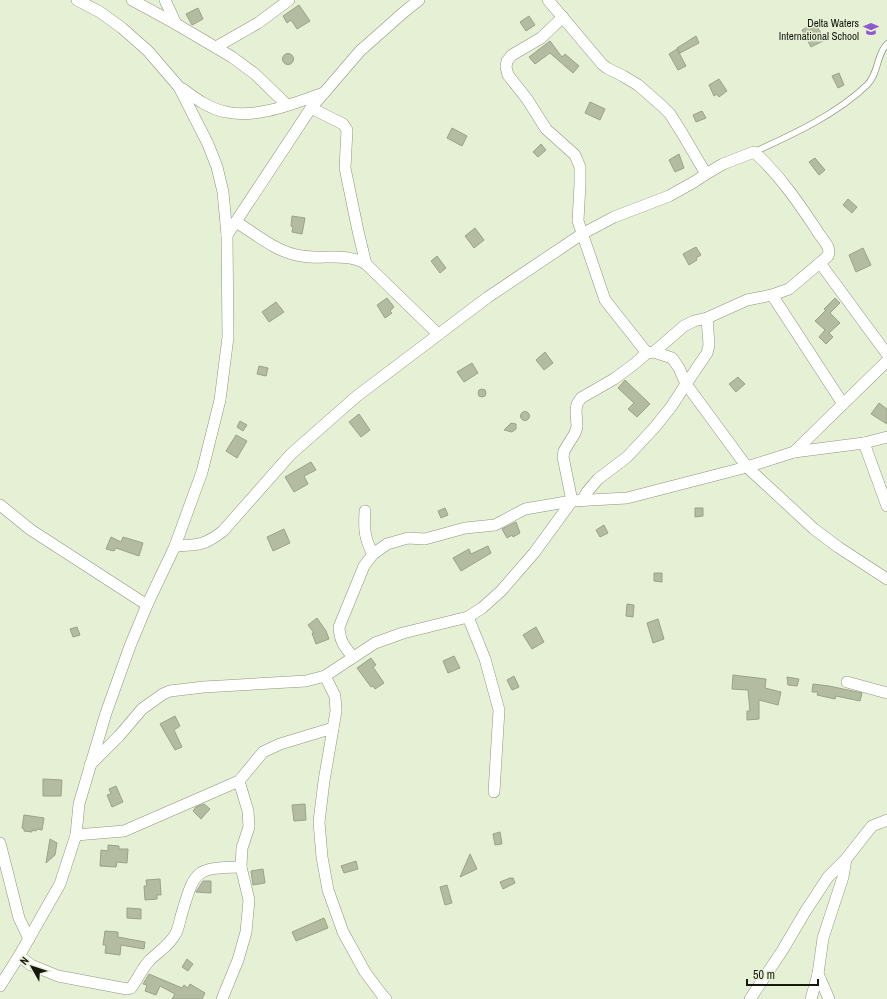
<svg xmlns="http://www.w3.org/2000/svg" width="887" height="999" font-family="'Archivo Narrow',sans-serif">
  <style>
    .building { fill: #b3bca1; stroke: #9aa289 }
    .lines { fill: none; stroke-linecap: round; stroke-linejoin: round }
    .lane-casing { stroke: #8e967d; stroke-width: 7 }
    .street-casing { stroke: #8e967d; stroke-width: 12 }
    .lane { stroke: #fff; stroke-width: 5.5 }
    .street { stroke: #fff; stroke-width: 11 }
    .labels { text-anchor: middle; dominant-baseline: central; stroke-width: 3; stroke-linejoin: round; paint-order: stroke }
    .poi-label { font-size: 11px; fill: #161910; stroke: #e6f0d5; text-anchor: end }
  </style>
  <rect width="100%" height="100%" fill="#e6f0d5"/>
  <g class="building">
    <path d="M299 5 310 21 297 29 291 20 287 23 283 16Z"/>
    <path d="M198 8 203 19 192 25 186 14Z"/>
    <path d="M529 16 535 25 526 31 520 22Z"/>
    <path d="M815 23 825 40 811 47 802 30Z"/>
    <path d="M696 36 699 43 680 53 677 48Z"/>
    <path d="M550 41 562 57 565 54 579 66 573 73 550 53 535 64 529 57Z"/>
    <path d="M677 49 686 66 678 70 669 54Z"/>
    <circle cx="288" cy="59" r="5.5"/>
    <path d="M839 73 844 85 838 88 832 76Z"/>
    <path d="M719 79 727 91 719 97 717 94 714 96 709 85Z"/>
    <path d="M590 102 605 109 600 120 585 113Z"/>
    <path d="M702 111 706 118 696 122 693 115Z"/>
    <path d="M452 128 467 136 462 146 447 138Z"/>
    <path d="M541 144 546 150 538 157 533 152Z"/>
    <path d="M679 154 684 168 675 172 669 160Z"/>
    <path d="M815 158 825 170 819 175 809 162Z"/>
    <path d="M848 199 857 207 852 213 843 205Z"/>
    <path d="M292 216 305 218 302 234 292 232 293 227 291 226Z"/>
    <path d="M475 228 484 240 474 248 465 236Z"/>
    <path d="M696 247 701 255 696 258 697 260 689 265 683 254Z"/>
    <path d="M863 248 871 265 856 272 849 255Z"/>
    <path d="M437 256 446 268 440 273 431 261Z"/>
    <path d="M387 298 394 307 390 311 392 313 385 318 377 305Z"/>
    <path d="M835 298 840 303 830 313 840 323 829 333 833 337 826 344 819 337 825 330 815 321 826 310 824 309Z"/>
    <path d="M276 302 284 312 269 322 262 312Z"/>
    <path d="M545 352 553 363 544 370 536 360Z"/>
    <path d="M472 363 478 373 464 382 457 372Z"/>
    <path d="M259 366 268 368 266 376 257 374Z"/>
    <path d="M738 377 745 384 736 392 729 384Z"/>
    <path d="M625 380 650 404 637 417 628 409 634 403 618 388Z"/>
    <circle cx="482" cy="393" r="4"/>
    <path d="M879 403 887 409V424L871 414Z"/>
    <circle cx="525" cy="416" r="4.5"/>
    <path d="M359 414 370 430 361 437 349 422Z"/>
    <path d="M240 421 247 425 243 431 237 427Z"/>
    <path d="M511 423 516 424V429L512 432 504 430Z"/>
    <path d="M236 435 247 441 237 458 226 451Z"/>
    <path d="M311 462 316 470 304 476 308 484 294 492 285 477Z"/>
    <path d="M445 508 448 515 441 518 438 511Z"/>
    <path d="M695 508H703V516L695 517Z"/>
    <path d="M516 522 520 533 513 537 512 535 507 538 502 529Z"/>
    <path d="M604 525 608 533 600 537 596 530Z"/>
    <path d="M284 529 290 543 273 551 267 537Z"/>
    <path d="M111 537 121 542 123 537 143 543 139 556 116 548 114 551 106 549Z"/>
    <path d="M488 546 491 553 461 571 453 558 469 549 471 554Z"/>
    <path d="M654 573H662V582L654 581Z"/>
    <path d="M627 604 634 605 633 617 626 616Z"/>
    <path d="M317 618 326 631 329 639 316 644 312 633H314L308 625Z"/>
    <path d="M658 619 664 639 653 643 647 623Z"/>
    <path d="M77 627 80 635 73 637 70 629Z"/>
    <path d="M536 627 544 642 532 649 523 635Z"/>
    <path d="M454 656 460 668 448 673 443 661Z"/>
    <path d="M371 658 376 665 373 667 384 683 375 689 373 686 371 687 357 668Z"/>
    <path d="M733 675 766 679 765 688 781 692 778 705 759 700V719L747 720V711H750L748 690 732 689Z"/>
    <path d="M514 676 519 687 512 690 507 680Z"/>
    <path d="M787 677 799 679 797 686 788 685Z"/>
    <path d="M813 684 829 686 862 693 860 701 836 696 835 699 817 695 818 692H812Z"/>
    <path d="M175 716 180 726 174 730 182 747 175 750 160 724Z"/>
    <path d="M43 779 62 780 61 796H43Z"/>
    <path d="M116 786 123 802 112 807 107 795 111 794 109 789Z"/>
    <path d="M204 804 210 809 201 819 193 811 196 807Z"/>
    <path d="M305 804 306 820 294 821 292 805Z"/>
    <path d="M24 815 44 818 42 830 37 829 36 831 32 830V832L24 831V829L22 828Z"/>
    <path d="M500 832 502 844 495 845 493 834Z"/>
    <path d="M50 839 57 843 55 855 46 863Z"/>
    <path d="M108 845 119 846V849H128L127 863 117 862 116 867 100 866 101 850 108 851Z"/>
    <path d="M470 854 477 869 460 877Z"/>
    <path d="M356 861 358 869 344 873 341 866Z"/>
    <path d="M263 869 265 883 253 885 251 871Z"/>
    <path d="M510 878H513L515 883 503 889 500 882Z"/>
    <path d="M160 879 161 895H157V899L145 900 144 886H147L146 880Z"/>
    <path d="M203 881H211V893L196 892Z"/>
    <path d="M447 885 452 903 445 905 440 887Z"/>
    <path d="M127 908 141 909V919L127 918Z"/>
    <path d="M324 918 328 928 296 941 292 932Z"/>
    <path d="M105 931 118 932V937L145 942 144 949 121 945 120 955 105 953 106 945H103Z"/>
    <path d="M187 959 193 964 188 971 182 967Z"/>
    <path d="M149 974 182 988 184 985 188 988 190 984 205 993 202 999H172L175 994 160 986 156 995 145 991 147 985 143 984Z"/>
  </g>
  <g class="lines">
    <g class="lane-casing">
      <path id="lane" d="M754 152C792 135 837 114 867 85 879 73 876 55 887 44"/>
    </g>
    <g class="street-casing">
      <g id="street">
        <path d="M132 0 176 24 232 57 255 74 287 105"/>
        <path d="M165 0 176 24"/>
        <path d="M548 0 602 64 607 68 623 76 638 85 662 106 670 114 682 133 706 174"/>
        <path d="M563 17 541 38 512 55 507 61 506 67 508 75 527 99 546 129 575 155 580 167V184L578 221 605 300 647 353"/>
        <path d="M216 47 258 23 289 0"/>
        <path d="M183 89C196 99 210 109 226 112 258 119 294 103 324 93"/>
        <path d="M311 108 343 124 347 130 345 168 358 231 366 264"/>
        <path d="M236 222C256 234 277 253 302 256 323 260 346 252 366 264L438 334"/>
        <path d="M227 235 311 108 360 51 404 12 419 0"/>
        <path d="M820 263 887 354"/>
        <path d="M772 295 843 404"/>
        <path d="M654 352 672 358 679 368 686 384 747 467 814 529 838 547 887 579"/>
        <path d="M864 443 887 506"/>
        <path d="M794 452 887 361"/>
        <path d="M582 501 587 492 598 479 627 457 655 427 671 407 686 384 707 353 709 345 707 318"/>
        <path d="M0 505 31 530 147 605"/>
        <path d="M365 511C364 528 364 538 373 554"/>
        <path d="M468 617 485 659 499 710 494 792"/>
        <path d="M353 657C344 646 340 642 339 627L364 566 373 554 387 544 408 538 425 539 465 528 495 525 525 509 572 501 627 498 747 467 794 452 864 443 887 437"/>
        <path d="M325 676 335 696 336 711 324 781 319 822 322 857 328 890 343 932 365 972 383 996 386 999"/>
        <path d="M847 682 887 693"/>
        <path d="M90 765 119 736 142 709 163 694 170 691 204 687 306 681 325 676 375 643 403 633 468 617 482 608 501 591 534 553 572 501 563 457 564 451 575 433 577 427 576 410 577 404 581 398 614 379 633 365 647 353 654 352 684 326 694 321 707 318 747 300 772 295 789 289 828 256C829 253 829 250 828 247 825 241 819 235 816 229 798 202 778 173 754 152L723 164 706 174 694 182 669 196 614 217 582 234 488 297 357 396 291 454 223 531C204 546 197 545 175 546"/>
        <path d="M76 835 124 831 239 781 263 752 280 744 333 728"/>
        <path d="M0 843 19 918 29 939"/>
        <path d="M19 956 31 965 58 976 127 989 131 988C138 979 142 968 150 960 159 951 170 945 176 933 179 927 180 919 182 913 195 869 196 868 241 867"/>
        <path d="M0 986 19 956 60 884 76 835 79 804 106 713 130 646 147 605 175 546 202 472 220 400 228 337 227 235 223 192 217 167 208 144 179 87 148 51 122 28 100 12 77 0"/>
        <path d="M222 999 238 960 246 932 249 900 241 867 242 848 249 827 248 811 239 781"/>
        <path d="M750 999 782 951 805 912 828 877 846 859 872 826 887 820"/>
        <path d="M811 999 818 974"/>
        <path d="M829 999 818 974 823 938 843 877 846 859"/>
      </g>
    </g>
    <use href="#lane" class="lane"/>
    <use href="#street" class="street"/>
  </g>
  <defs>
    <g id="school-bare" transform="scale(1.2)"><path d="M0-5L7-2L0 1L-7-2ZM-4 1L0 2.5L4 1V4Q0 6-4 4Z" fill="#9058d0" stroke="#e6f0d5" stroke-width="2.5" paint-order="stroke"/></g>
  </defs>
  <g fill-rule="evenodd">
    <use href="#school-bare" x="871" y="29"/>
  </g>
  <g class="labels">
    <g class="poi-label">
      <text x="859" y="23">Delta Waters<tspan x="859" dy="13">International School</tspan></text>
    </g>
  </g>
  <g transform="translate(32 967) rotate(309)" stroke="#e6f0d5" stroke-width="3" paint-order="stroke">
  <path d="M0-3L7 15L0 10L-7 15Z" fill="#161910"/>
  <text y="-6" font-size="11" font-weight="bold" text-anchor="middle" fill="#161910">N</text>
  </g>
  <path d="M747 979v6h71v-6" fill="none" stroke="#161910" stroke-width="2"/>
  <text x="753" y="979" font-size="12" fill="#161910" stroke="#e6f0d5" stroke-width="3" paint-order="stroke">50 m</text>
</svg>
